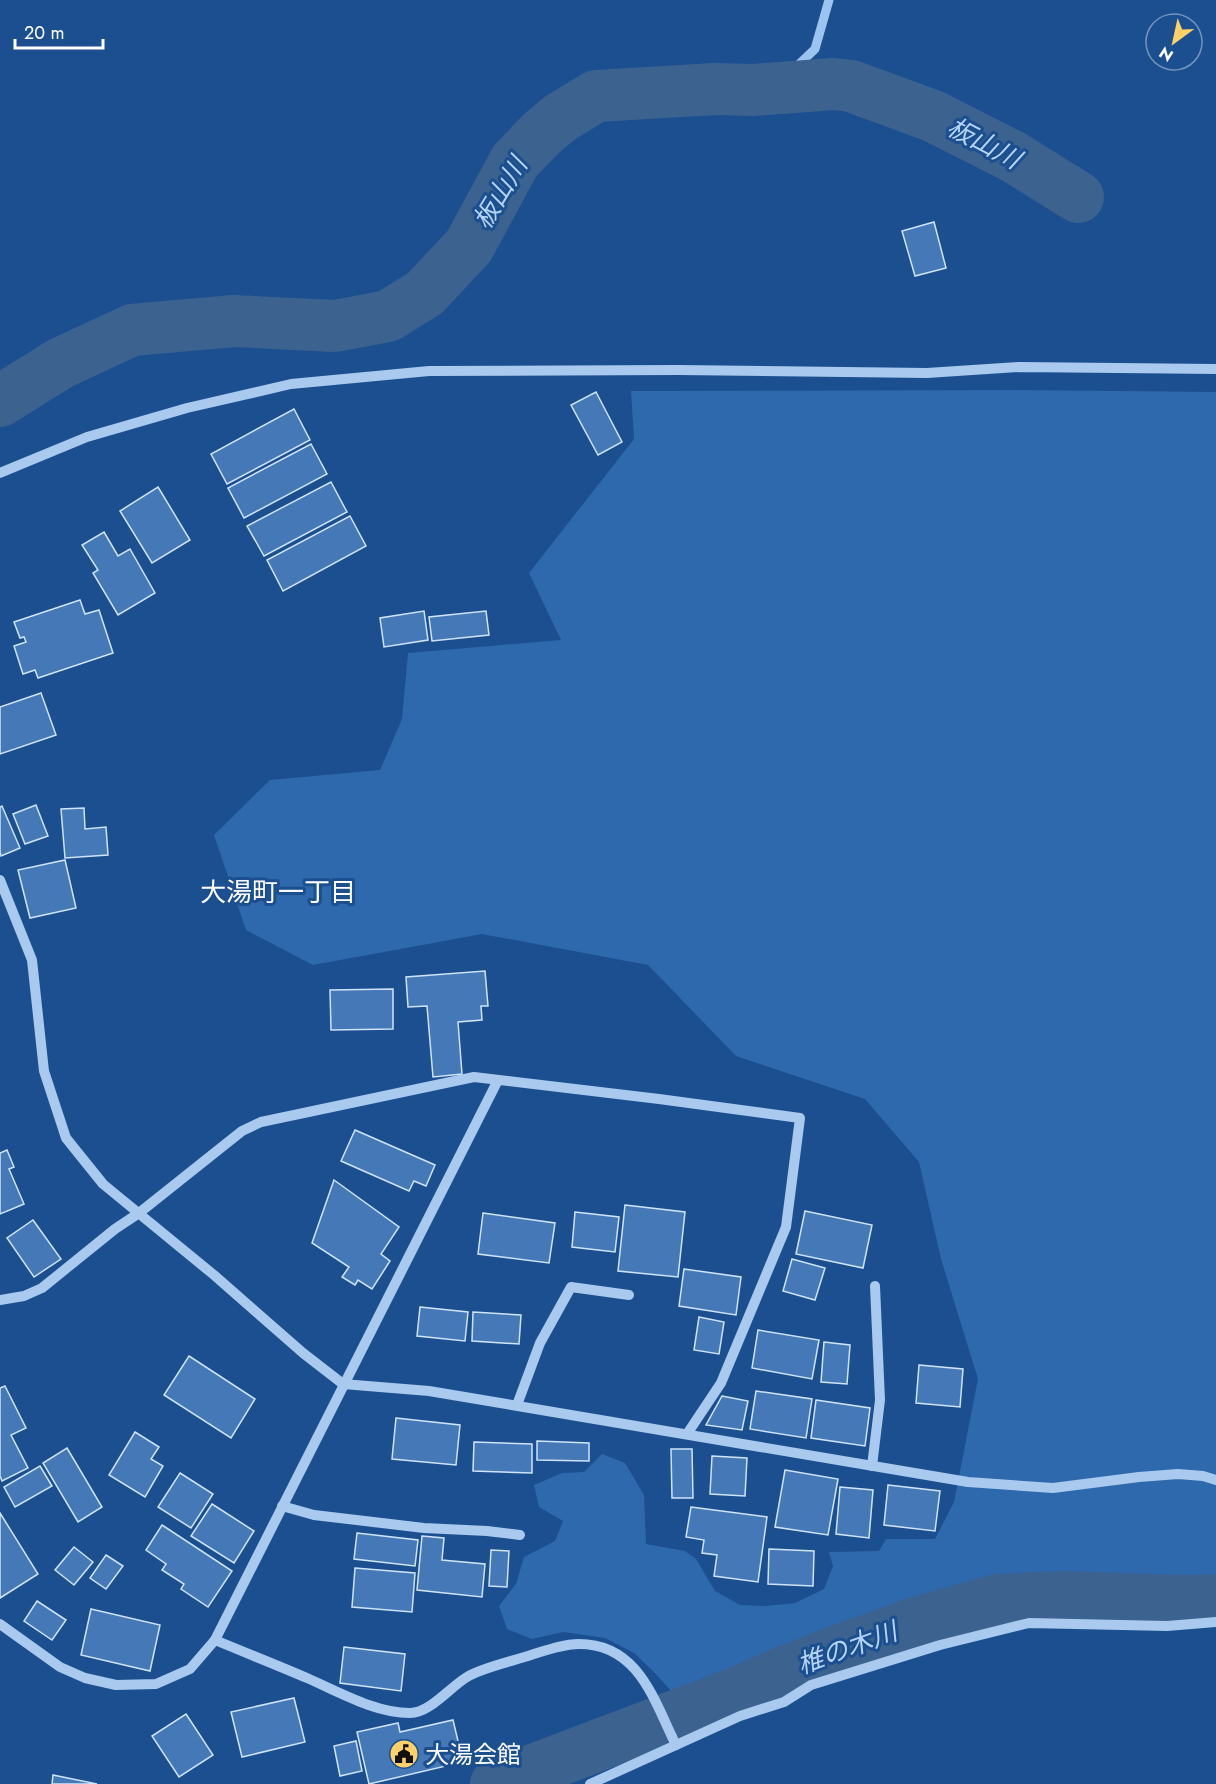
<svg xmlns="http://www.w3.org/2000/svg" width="1216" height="1784" font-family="Jost,'Noto Sans JP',sans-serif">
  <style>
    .green { fill: #2e69ad }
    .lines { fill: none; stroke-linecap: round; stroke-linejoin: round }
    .stream { stroke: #9cc4f0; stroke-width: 9 }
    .river { stroke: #3c6290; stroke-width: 52 }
    .building { fill: #4478b7; stroke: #cfe3fa; stroke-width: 1.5 }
    .minor { stroke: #a9c9ee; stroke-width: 10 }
    .labels { text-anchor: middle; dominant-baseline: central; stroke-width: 6; stroke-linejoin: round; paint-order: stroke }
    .poi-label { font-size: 24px; fill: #fff; stroke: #1b4f8f; text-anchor: start }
    .water-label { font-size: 26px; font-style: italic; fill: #b5d3f5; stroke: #1b4f8f }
    .neighbourhood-label { font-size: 26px; fill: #fff; stroke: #1b4f8f }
  </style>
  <rect width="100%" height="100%" fill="#1b4f8f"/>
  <path class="green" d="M1013 390 1216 392V1582L1133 1584 1000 1597 798 1653 744 1673 672 1692 653 1671 634 1653 605 1638 563 1632 532 1639 507 1629 499 1606 516 1584 524 1557 555 1541 563 1521 539 1507 534 1485 562 1473 584 1472 602 1454 625 1463 644 1495 646 1544 685 1551 696 1559 715 1591 740 1605 765 1606 795 1603 824 1589 833 1566 829 1552 879 1551 886 1539H935L954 1502 978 1379 941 1259 919 1162 865 1099 736 1056 648 965 482 934 313 965 246 930 214 835 270 780 380 770 402 719 408 653 561 640 529 573 634 439 631 391Z"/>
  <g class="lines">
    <path class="stream" d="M715 89 750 86 776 80 795 68 815 49 829 0"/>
    <g class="river">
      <path d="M0 401 61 363 132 330 234 321 335 326 388 316 425 293 469 246 515 161 542 133 560 118 596 96 715 89 753 90 834 84 851 86 933 116 1012 156 1078 197"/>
      <path d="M496 1784 736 1693 775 1676 835 1652 922 1621 997 1600 1060 1597 1187 1601 1216 1600"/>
    </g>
  </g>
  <g class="building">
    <path d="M934 222 946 268 915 276 902 231Z"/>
    <path d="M596 392 622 442 598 455 571 405Z"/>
    <path d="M294 409 310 440 227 484 211 454Z"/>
    <path d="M311 444 327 474 244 518 228 488Z"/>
    <path d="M331 482 347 512 264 556 247 526Z"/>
    <path d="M158 487 190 540 152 563 120 511Z"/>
    <path d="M350 516 366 546 283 591 267 560Z"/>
    <path d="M104 532 118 556 130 549 155 593 118 615 93 573 98 570 82 545Z"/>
    <path d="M80 600 85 614 99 610 113 653 38 678 35 670 23 674 14 646 26 642 24 637 20 638 14 622Z"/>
    <path d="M424 611 428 640 384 647 380 618Z"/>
    <path d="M486 611 489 635 432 641 429 617Z"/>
    <path d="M41 693 56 735 0 754V707Z"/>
    <path d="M36 805 48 836 25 844 13 814Z"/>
    <path d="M2 806 20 848 1 856 0 852V807Z"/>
    <path d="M84 808 85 829 106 827 108 855 65 858 61 809Z"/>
    <path d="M65 860 76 908 30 918 18 870Z"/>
    <path d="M485 971 488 1006H481L482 1020 458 1022 462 1074 433 1077 427 1006 408 1007 406 977Z"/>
    <path d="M393 989V1029L331 1030 330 990Z"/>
    <path d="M355 1130 435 1165 426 1186 414 1181 409 1191 341 1161Z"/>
    <path d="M7 1150 14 1167 9 1169 24 1204 0 1214V1153Z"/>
    <path d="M334 1180 399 1227 381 1254 390 1261 372 1289 358 1280 355 1285 342 1277 349 1267 312 1243Z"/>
    <path d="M625 1205 685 1212 678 1277 618 1271Z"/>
    <path d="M805 1211 872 1225 863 1268 796 1254Z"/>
    <path d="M575 1212 619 1217 615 1252 572 1247Z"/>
    <path d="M483 1213 555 1223 549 1263 478 1254Z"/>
    <path d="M33 1220 61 1259 34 1277 7 1238Z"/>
    <path d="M792 1259 825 1268 815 1300 783 1291Z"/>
    <path d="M684 1269 741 1277 736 1315 679 1306Z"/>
    <path d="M420 1307 468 1312 465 1341 417 1336Z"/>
    <path d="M473 1312 521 1315 519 1344 472 1341Z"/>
    <path d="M699 1317 724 1322 719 1354 694 1350Z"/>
    <path d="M758 1330 819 1340 812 1379 752 1368Z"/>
    <path d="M824 1342 850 1345 847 1384 821 1382Z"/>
    <path d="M189 1356 255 1399 231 1438 164 1395Z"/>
    <path d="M919 1365 963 1369 960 1407 916 1403Z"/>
    <path d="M5 1386 26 1428 11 1435 28 1468 2 1481 0 1476V1388Z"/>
    <path d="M756 1391 812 1399 806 1438 750 1429Z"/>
    <path d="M722 1396 748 1401 742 1430 706 1425Z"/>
    <path d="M816 1400 870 1408 865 1446 811 1438Z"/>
    <path d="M396 1418 460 1425 456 1465 392 1459Z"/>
    <path d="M135 1432 159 1447 151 1459 163 1466 145 1497 109 1475Z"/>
    <path d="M537 1441 589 1443V1461L537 1460Z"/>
    <path d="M474 1442 532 1444V1473L473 1471Z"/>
    <path d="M67 1448 102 1507 78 1522 43 1463Z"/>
    <path d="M671 1449H692L693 1498H672Z"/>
    <path d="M712 1456 747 1458 745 1496 710 1494Z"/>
    <path d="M40 1466 52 1486 15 1507 4 1487Z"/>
    <path d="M785 1470 838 1479 828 1535 775 1527Z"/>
    <path d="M180 1473 213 1494 191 1528 158 1507Z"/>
    <path d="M888 1485 940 1491 935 1531 884 1525Z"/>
    <path d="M840 1487 873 1490 869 1538 836 1534Z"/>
    <path d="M212 1504 254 1531 234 1563 191 1536Z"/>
    <path d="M691 1507 767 1517 758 1582 714 1576 717 1555 702 1553 704 1540 686 1537Z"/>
    <path d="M0 1513 38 1574 0 1598Z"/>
    <path d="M162 1525 232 1571 208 1607 181 1589 184 1584 162 1570 166 1564 146 1550Z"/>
    <path d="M357 1533 418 1540 415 1566 354 1559Z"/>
    <path d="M422 1536 444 1538 442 1560 485 1564 482 1597 417 1590Z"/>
    <path d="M74 1547 93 1562 74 1585 55 1570Z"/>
    <path d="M769 1549 814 1551 813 1586 768 1584Z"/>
    <path d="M491 1550 509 1551 507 1587 489 1586Z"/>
    <path d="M106 1555 123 1566 106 1589 90 1578Z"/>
    <path d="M355 1568 415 1573 412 1612 352 1607Z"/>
    <path d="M37 1601 66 1620 52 1640 24 1621Z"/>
    <path d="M91 1609 160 1625 150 1671 81 1655Z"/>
    <path d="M344 1647 405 1654 401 1691 340 1683Z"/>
    <path d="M294 1698 305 1742 242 1757 231 1712Z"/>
    <path d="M186 1714 213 1755 179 1777 152 1736Z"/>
    <path d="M453 1720 463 1762 369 1784 357 1732 398 1723 400 1732Z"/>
    <path d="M356 1741 362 1771 340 1776 334 1746Z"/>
    <path d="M53 1775 97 1784H52Z"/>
  </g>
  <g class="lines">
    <g class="minor">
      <path d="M0 473 87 437 187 408 291 384 429 371 678 370 927 373 1019 367 1216 369"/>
      <path d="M0 880 32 960 44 1071 66 1138 103 1184 214 1275 303 1353 343 1384 429 1391 968 1482 1053 1488 1139 1477 1178 1474 1203 1476 1216 1480"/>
      <path d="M0 1300 24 1296 42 1288 115 1229 139 1213 242 1131 261 1122 474 1077 659 1099 800 1118 786 1227 721 1383 687 1434"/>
      <path d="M517 1405 540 1343 571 1287 629 1295"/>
      <path d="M872 1466 880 1400 875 1286"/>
      <path d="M282 1506 314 1515 424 1528 487 1531 520 1535"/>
      <path d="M0 1624 60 1667 85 1678 116 1685 156 1684 190 1669 215 1640 498 1080"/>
      <path d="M215 1640C246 1653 277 1665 307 1678 339 1692 375 1713 410 1713 430 1713 450 1687 467 1677 481 1668 513 1661 531 1655 547 1650 563 1644 579 1644 639 1644 654 1701 676 1745"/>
      <path d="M590 1784 740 1716 784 1702 811 1685 940 1645 1029 1623 1167 1626 1216 1622"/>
    </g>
  </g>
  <defs>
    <g id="civic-disc" transform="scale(1.5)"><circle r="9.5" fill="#ffd166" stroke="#1b4f8f"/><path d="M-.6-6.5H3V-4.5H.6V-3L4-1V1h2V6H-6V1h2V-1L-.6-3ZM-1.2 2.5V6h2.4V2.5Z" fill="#111"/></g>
  </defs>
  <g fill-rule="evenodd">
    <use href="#civic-disc" x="404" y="1754"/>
  </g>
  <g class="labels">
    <g class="poi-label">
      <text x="425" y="1754">大湯会館</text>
    </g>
    <g class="water-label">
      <text transform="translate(984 143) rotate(28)">板山川</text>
      <text transform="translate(500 193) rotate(-59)">板山川</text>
      <text transform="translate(847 1648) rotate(-20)">椎の木川</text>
    </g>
    <g class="neighbourhood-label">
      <text x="278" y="892">大湯町一丁目</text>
    </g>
  </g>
  <g transform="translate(1174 42) rotate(213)"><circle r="28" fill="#1b4f8f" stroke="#7695bc" stroke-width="1.5"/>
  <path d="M0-4.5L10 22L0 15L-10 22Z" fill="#ffd166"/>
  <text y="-9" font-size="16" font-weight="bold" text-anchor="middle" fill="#ffffff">N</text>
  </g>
  <path d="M15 39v9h88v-9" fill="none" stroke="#ffffff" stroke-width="3"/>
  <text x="24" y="39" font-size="18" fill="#ffffff" stroke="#1b4f8f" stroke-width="4.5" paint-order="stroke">20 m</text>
</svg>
